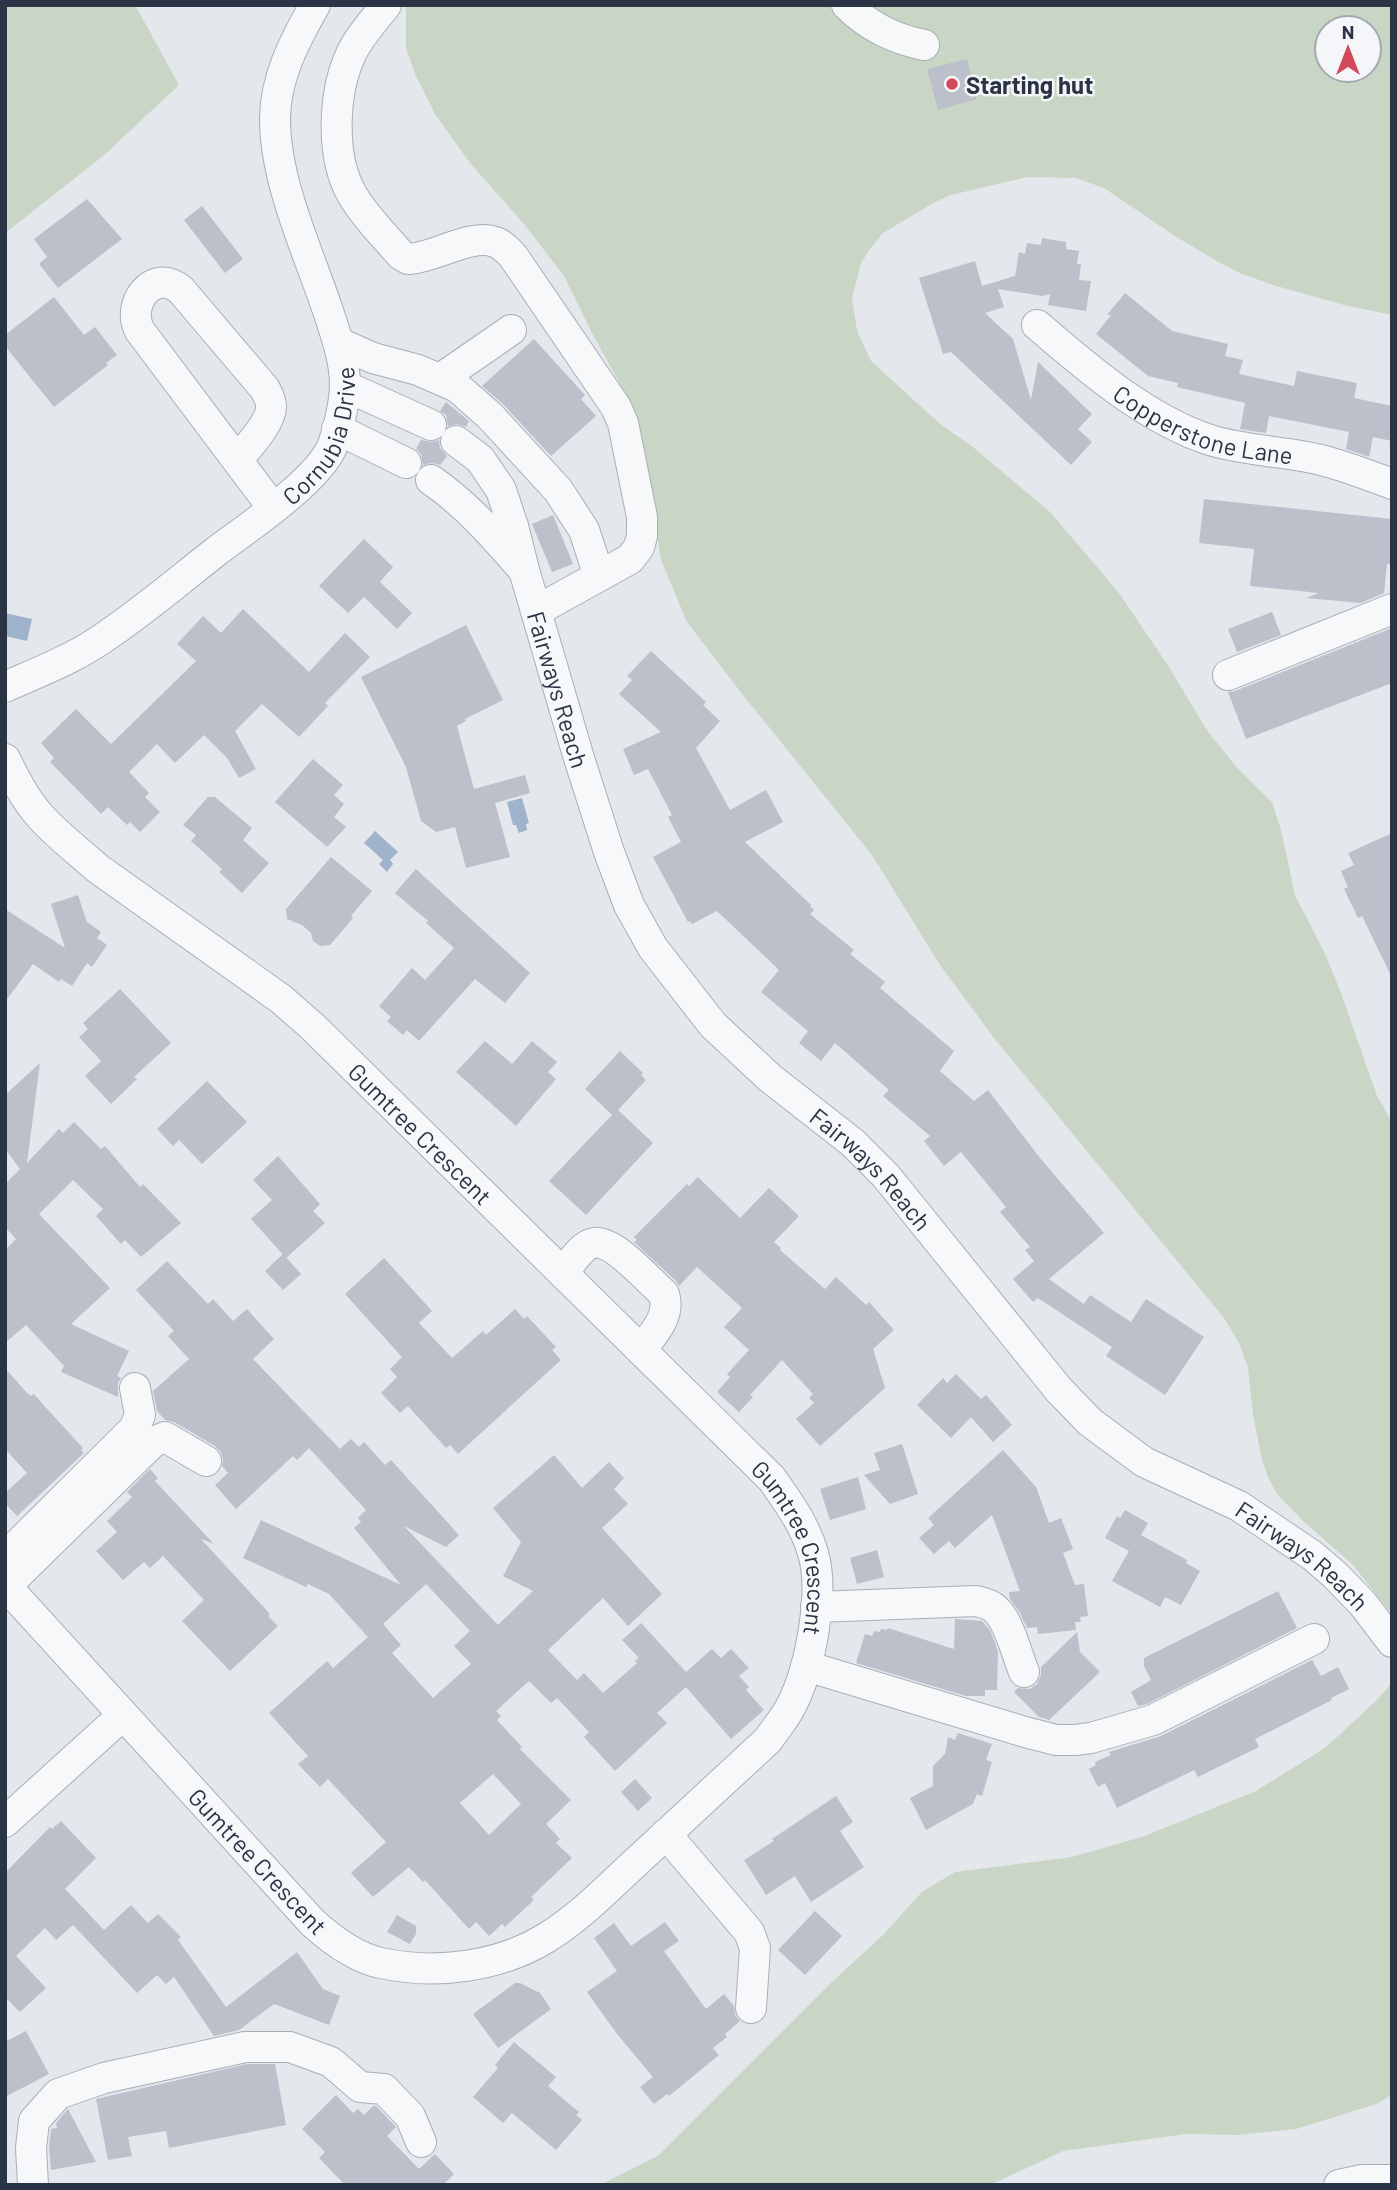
<svg xmlns="http://www.w3.org/2000/svg" width="1397" height="2190" font-family="Barlow,sans-serif">
  <style>
    .green { fill: #c9d6c5; fill-rule: evenodd }
    .water { fill: #9fb4cc }
    .building { fill: #bbc0ca; fill-rule: evenodd }
    .lines { fill: none; stroke-linecap: round; stroke-linejoin: round }
    .minor-casing { stroke: #a9aeb7; stroke-width: 32 }
    .minor { stroke: #f7f8fa; stroke-width: 30 }
    .poi-dot { fill: #d1495b; stroke: #f4f6f9; stroke-width: 2.5 }
    .labels { text-anchor: middle; dominant-baseline: central; stroke-width: 5; stroke-linejoin: round; paint-order: stroke }
    .poi-label { font-size: 24px; font-weight: bold; fill: #2b3445; stroke: #f4f6f9; text-anchor: start }
    .street-label { font-size: 24px; fill: #2b3445; stroke: #f4f6f9 }
  </style>
  <rect width="100%" height="100%" fill="#e4e7ec"/>
  <g class="green">
    <path d="M5 5H135L179 85 103 156 5 233Z"/>
    <path d="M406 5H1392V315L1344 305 1273 285 1240 273 1213 259 1175 236 1104 188 1076 178 1028 177 951 195 933 203 883 233 870 249 861 263 852 298 857 331 871 361 940 424 973 447 1051 513 1119 593 1169 667 1208 732 1238 769 1272 802 1281 830 1295 895 1325 954 1340 990 1377 1096 1392 1122V1614L1352 1564 1303 1521 1277 1494 1268 1477 1262 1460 1253 1415 1248 1368 1239 1343 1224 1318 994 1038 940 965 872 855 739 690 687 622 661 560 645 456 630 402 593 335 564 276 524 224 470 163 435 114 415 74 406 48ZM1327 28H1369V70H1327Z"/>
    <path d="M1392 1683V2095L1376 2104 1296 2129 1238 2135 1186 2134 1063 2151 990 2185H600L659 2155 832 1982 884 1934 922 1892 955 1872 1072 1857 1142 1837 1256 1791 1325 1748 1377 1700Z"/>
  </g>
  <g class="water">
    <path d="M5 613 32 619 27 641 5 636Z"/>
    <path d="M522 798 529 823 526 824 527 830 519 833 516 825H513L507 802Z"/>
    <path d="M375 831 398 852 390 860 393 864 387 872 379 864 383 860 364 843Z"/>
  </g>
  <g class="building">
    <path d="M967 59 977 99 938 110 927 69Z"/>
    <path d="M87 199 122 239 58 288 39 264 47 257 34 239Z"/>
    <path d="M202 206 243 259 225 273 184 220Z"/>
    <path d="M1042 238 1066 242V249L1079 251 1077 264H1081L1079 280 1091 281 1086 311 1048 305 1050 294 1042 296 998 289 1004 307 985 313 1013 339 1031 400 1038 362 1092 414 1078 429 1092 442 1071 465 951 352 943 354 919 278 975 261 982 286 1015 276 1019 252 1025 254 1027 243 1041 245Z"/>
    <path d="M1125 293 1172 331 1228 344 1225 356 1243 360 1239 374 1294 386 1297 371 1357 383 1354 398 1392 406V441L1373 437 1369 457 1346 449 1349 432 1269 416 1266 433 1240 429 1245 403 1177 387 1178 383 1148 376 1096 334 1111 315H1107Z"/>
    <path d="M54 297 84 335 95 327 117 355 106 363 108 365 54 407 5 346V335Z"/>
    <path d="M534 339 585 395 581 399 596 416 551 456 503 404 482 386Z"/>
    <path d="M446 402 469 421 466 427 457 424 448 426 446 415 440 411Z"/>
    <path d="M421 440 432 442 439 440 440 448 447 456 440 465 432 463 423 465 421 454 416 449Z"/>
    <path d="M1204 499 1392 519V564H1387L1384 593 1361 603 1306 598 1319 593 1250 586 1254 549 1199 543Z"/>
    <path d="M553 515 573 564 552 572 532 524Z"/>
    <path d="M364 539 393 567 380 582 412 613 397 629 364 597 348 613 319 586Z"/>
    <path d="M243 609 309 672 345 633 370 657 325 703 328 706 299 737 262 704 235 731 256 769 239 778 227 758 204 735 175 763 157 744 129 772 149 793 145 797 160 812 140 832 130 822 127 825 108 807 101 814 50 762 54 758 41 743 76 709 111 744 196 661 177 644 203 616 221 633Z"/>
    <path d="M1272 612 1281 635 1237 652 1228 629Z"/>
    <path d="M466 625 503 700 465 719 466 721 457 726 474 789 525 775 530 793 495 803 510 857 466 868 455 827 436 832 421 821 406 767 361 677Z"/>
    <path d="M1392 628V683L1246 739 1228 692 1235 691Z"/>
    <path d="M651 651 706 702 703 705 720 721 696 748 730 810 766 790 783 822 745 842 811 905 810 906 814 910 810 914 854 950 850 954 885 982 880 988 954 1051 940 1071 974 1101 988 1090 1040 1158 1104 1233 1049 1279 1084 1304 1090 1295 1131 1322 1146 1299 1204 1337 1165 1395 1106 1356 1112 1347 1038 1298 1033 1302 1013 1279 1034 1261 1025 1250 1030 1247 1000 1212 1006 1207 961 1152 944 1166 924 1141 930 1136 883 1096 889 1090 835 1043 821 1061 799 1043 808 1031 761 992 779 970 717 911 692 924 690 921 688 922 653 857 681 842 668 817 672 815 648 769 634 775 623 749 661 732 619 694 632 680 627 676Z"/>
    <path d="M313 759 343 785 334 795 344 804 334 817 346 827 327 847 275 802Z"/>
    <path d="M208 797H215L252 828 243 840 269 863 242 893 219 872 222 869 191 841 196 835 183 825Z"/>
    <path d="M1392 833V978L1362 916 1358 918 1344 889 1348 887 1341 871 1354 865 1348 853Z"/>
    <path d="M331 857 372 891 351 916 353 918 330 945 320 946 313 941 311 933 302 925 287 919 286 909Z"/>
    <path d="M416 869 530 973 505 1003 475 979 419 1041 407 1030 403 1035 387 1021 391 1017 379 1006 412 968 425 980 454 948 426 923 428 921 395 893Z"/>
    <path d="M78 895 87 922 101 932 97 938 107 945 92 967 87 963 72 986 61 979 59 982 33 964 5 1002V909L65 948 51 904Z"/>
    <path d="M120 989 171 1043 134 1077 137 1079 111 1104 85 1076 101 1061 79 1037 88 1029 83 1023Z"/>
    <path d="M485 1041 512 1064 532 1041 557 1062 548 1072 556 1079 516 1126 456 1072Z"/>
    <path d="M620 1051 643 1073 641 1075 646 1080 618 1110 653 1143 586 1215 549 1181 612 1115 585 1089Z"/>
    <path d="M40 1063 27 1163 59 1129 63 1133 74 1122 101 1149 105 1146 140 1187 143 1184 181 1223 141 1257 125 1240 121 1244 96 1216 103 1209 73 1180 39 1214 110 1288 71 1324 129 1351 117 1376 121 1378 118 1383V1397L61 1372 64 1366 26 1325 5 1343V1250L16 1239 5 1227V1184L20 1169 5 1149V1095Z"/>
    <path d="M207 1081 247 1122 202 1164 179 1140 173 1146 157 1129Z"/>
    <path d="M278 1156 320 1204 313 1211 325 1223 286 1258 251 1219 272 1200 253 1180Z"/>
    <path d="M698 1177 740 1218 769 1188 799 1216 774 1242 781 1248 780 1250 825 1289 836 1277 866 1305 869 1302 894 1330 873 1349 885 1388 820 1446 796 1419 814 1403 809 1398 813 1394 782 1360 750 1395 753 1397 739 1412 717 1392 730 1377 727 1374 749 1350 724 1327 742 1308 697 1267 679 1286 676 1281 634 1242 637 1240 634 1237 687 1184 689 1186Z"/>
    <path d="M283 1254 301 1274 283 1290 265 1271Z"/>
    <path d="M384 1258 432 1311 419 1323 452 1358 483 1331 486 1335 515 1309 524 1319 527 1316 556 1347 552 1350 561 1360 458 1454 450 1445 446 1448 408 1406 400 1413 381 1393 397 1377 390 1369 402 1357 345 1294Z"/>
    <path d="M167 1261 208 1304 213 1299 233 1321 247 1309 274 1339 253 1359 340 1449 351 1439 359 1447 364 1442 385 1465 391 1460 459 1535 446 1547 404 1526 498 1625 533 1591 503 1576 521 1542 493 1508 554 1455 582 1488 609 1462 624 1478 614 1489 628 1504 602 1528 662 1594 628 1626 603 1598 548 1650 577 1680 584 1673 603 1693 637 1663 635 1661 639 1658 622 1640 641 1623 686 1672 712 1649 721 1658 731 1649 749 1668 739 1676 749 1687 746 1690 764 1710 731 1739 686 1687 657 1713 667 1723 615 1771 584 1737 589 1732 557 1698 551 1703 529 1681 496 1711 501 1716 497 1720 522 1747 520 1749 571 1800 546 1824 560 1839 556 1843 572 1858 531 1897 534 1900 505 1927 502 1924 489 1936 476 1922 469 1929 425 1880 423 1882 409 1867 373 1897 351 1873 386 1842 328 1779 320 1787 298 1764 308 1756 269 1713 327 1661 333 1668 368 1637 329 1594 308 1584 306 1587 243 1558 261 1520 401 1585 354 1528 361 1522 358 1518 366 1510 309 1448 297 1460 293 1456 236 1509 215 1485 228 1473 222 1466 223 1460 221 1452 215 1446 174 1422 165 1420 157 1411 153 1391 189 1359 168 1336 174 1331 136 1290ZM426 1584 470 1631 454 1646 471 1664 433 1698 392 1653 401 1645 383 1624ZM493 1774 521 1804 489 1835 460 1803Z"/>
    <path d="M5 1368 27 1393 31 1396 34 1394 49 1411 83 1448 81 1450 84 1453 17 1516 5 1503V1493L27 1473 5 1449Z"/>
    <path d="M956 1374 981 1399 986 1395 1012 1425 993 1442 971 1417 951 1438 917 1405 943 1378 947 1383Z"/>
    <path d="M902 1444 918 1494 890 1504 864 1475 880 1470 874 1453Z"/>
    <path d="M1003 1450 1036 1487 1049 1523 1061 1518 1073 1549 1063 1553 1075 1585 1084 1584 1088 1616 1080 1617 1081 1622H1075L1076 1630 1038 1634 1037 1627 1027 1628 1020 1613 1010 1599 1009 1592 1020 1591 992 1515 955 1548 949 1541 934 1554 919 1538 934 1525 928 1518Z"/>
    <path d="M150 1469 158 1478 155 1481 214 1544 201 1539 270 1614 268 1616 278 1626 230 1671 182 1621 204 1600 163 1556 150 1568 144 1562 123 1580 96 1551 117 1532 107 1521 132 1497 127 1492Z"/>
    <path d="M858 1477 866 1509 830 1520 820 1489Z"/>
    <path d="M1125 1510 1148 1523 1141 1535 1187 1560 1186 1563 1200 1571 1181 1605 1165 1597 1160 1607 1112 1581 1129 1551 1105 1538 1117 1516 1120 1518Z"/>
    <path d="M877 1550 884 1577 857 1584 850 1558Z"/>
    <path d="M1278 1591 1297 1628 1147 1704 1138 1706 1131 1692 1151 1680 1144 1666V1658Z"/>
    <path d="M955 1619 982 1621 990 1630 996 1645 998 1652 997 1690H985V1696H966L856 1663 865 1634 872 1636 874 1631 880 1632 881 1629 887 1630 888 1628 954 1649Z"/>
    <path d="M1077 1632 1080 1652 1100 1672 1049 1720 1039 1717 1014 1692 1018 1688 1030 1689 1037 1684 1041 1675V1667Z"/>
    <path d="M1312 1660 1321 1676 1338 1667 1349 1689 1331 1698 1332 1700 1255 1739 1259 1747 1198 1777 1194 1770 1117 1808 1105 1783 1098 1787 1089 1769 1096 1765 1095 1762 1111 1755 1109 1752 1161 1736Z"/>
    <path d="M958 1733 992 1744 986 1760 992 1762 982 1796 977 1794 973 1804 926 1830 910 1798 933 1786V1766L945 1754 948 1737 955 1740Z"/>
    <path d="M635 1779 652 1798 638 1811 621 1792Z"/>
    <path d="M836 1796 853 1822 840 1831 864 1867 811 1902 795 1876 766 1895 744 1860 774 1841 772 1839Z"/>
    <path d="M61 1821 96 1858 65 1889 104 1930 131 1905 148 1923 158 1914 181 1937 178 1940 226 2007 297 1952 323 1989 340 1996 329 2025 274 2004 239 2030 214 2036 174 1977 166 1984 157 1975 137 1993 73 1925 56 1940 45 1928 16 1956 46 1988 20 2012 5 1997V1873L50 1827 52 1829Z"/>
    <path d="M815 1911 842 1936 805 1975 778 1950Z"/>
    <path d="M397 1915 416 1926V1934L410 1944 387 1932Z"/>
    <path d="M665 1922 679 1941 664 1951 706 2009 724 1994 734 2006 735 2015 740 2021 725 2034 727 2037 713 2048 719 2055 669 2096 667 2094 654 2104 640 2087 653 2077 617 2034 587 1992 617 1971 594 1938 614 1923 631 1946Z"/>
    <path d="M515 1983H520L540 1993 551 2009 498 2048 473 2014Z"/>
    <path d="M26 2031 49 2074 5 2097V2042Z"/>
    <path d="M514 2042 556 2077 548 2086 579 2112 576 2115 582 2120 556 2150 512 2113 503 2123 473 2097 498 2068 495 2065Z"/>
    <path d="M247 2064H275L286 2125 169 2148 166 2131 128 2137 132 2156 108 2160 96 2099Z"/>
    <path d="M336 2095 353 2113 358 2109 364 2115 373 2106H376L396 2127 387 2136 419 2169 435 2154 454 2174 443 2185H345L319 2158 325 2152 302 2129Z"/>
    <path d="M68 2109 96 2162 51 2170 49 2148 51 2129 57 2128 56 2123Z"/>
  </g>
  <g class="lines">
    <g class="minor-casing">
      <g id="minor">
        <path d="M386 5C374 21 359 36 351 54 333 93 330 158 353 196 365 217 385 236 401 255L408 259C434 258 471 233 495 242 502 244 508 251 513 256L616 407 623 423 642 517V536L639 547 630 559 536 611"/>
        <path d="M847 5C869 27 894 39 924 45"/>
        <path id="s1" d="M1037 325C1087 368 1146 419 1210 440 1245 451 1284 451 1321 460 1345 466 1368 475 1392 484"/>
        <path d="M339 343 373 358 418 370 457 387 490 416 558 490 584 530 599 576"/>
        <path d="M440 379 511 330"/>
        <path d="M345 386 431 425"/>
        <path d="M337 429 406 463"/>
        <path id="s2" d="M456 441 480 459 501 490 513 526 524 570 578 755 609 852 629 905 653 948 713 1025 770 1078 853 1143 886 1176 1059 1390 1090 1422 1144 1462 1239 1506 1313 1556 1335 1575 1363 1604 1392 1642"/>
        <path d="M237 460C247 448 272 422 271 406 271 400 268 395 265 389L181 290C153 266 125 305 140 331L273 508"/>
        <path d="M431 480C466 504 493 535 521 567"/>
        <path d="M1228 675 1392 609"/>
        <path id="s3" d="M5 687C41 671 78 657 109 634 147 608 182 578 218 550 249 527 317 481 332 447 338 432 345 401 345 385 345 359 335 332 327 308 307 249 275 181 275 119 275 78 295 40 315 5"/>
        <path id="s4" d="M5 759C15 779 25 799 40 816 57 835 78 851 97 868L281 999 313 1027 772 1479C788 1502 805 1525 813 1553 825 1592 810 1669 792 1704 786 1717 776 1728 768 1740 724 1781 679 1822 635 1863 607 1889 579 1918 546 1938 499 1967 435 1975 381 1963 356 1958 332 1940 313 1923L5 1585"/>
        <path d="M563 1273C571 1264 581 1245 594 1243 614 1240 649 1281 664 1294 671 1316 654 1333 641 1350"/>
        <path d="M5 1557 134 1429 140 1415 135 1388"/>
        <path d="M6 1586 153 1442 165 1437 206 1461"/>
        <path d="M816 1607 976 1601C983 1603 991 1604 996 1610 1009 1621 1017 1655 1024 1672"/>
        <path d="M806 1666 1025 1732 1056 1740H1075L1091 1738 1153 1720 1314 1639"/>
        <path d="M5 1822 123 1715"/>
        <path d="M666 1834 749 1932 755 1948 751 2008"/>
        <path d="M33 2185 31 2148 34 2121 58 2094 104 2078 245 2047H290L331 2062 360 2087 384 2089 410 2116 421 2142"/>
        <path d="M1339 2185 1362 2180H1392"/>
      </g>
    </g>
    <use href="#minor" class="minor"/>
  </g>
  <circle class="poi-dot" cx="952" cy="84" r="7"/>
  <g class="labels">
    <g class="poi-label">
      <text x="966" y="84">Starting hut</text>
    </g>
    <g class="street-label">
      <text stroke="none"><textPath href="#s1" startOffset="198">Copperstone Lane</textPath></text>
      <text stroke="none"><textPath href="#s3" startOffset="415">Cornubia Drive</textPath></text>
      <text stroke="none"><textPath href="#s2" startOffset="275">Fairways Reach</textPath></text>
      <text stroke="none"><textPath href="#s4" startOffset="564">Gumtree Crescent</textPath></text>
      <text stroke="none"><textPath href="#s2" startOffset="863">Fairways Reach</textPath></text>
      <text stroke="none"><textPath href="#s4" startOffset="1130">Gumtree Crescent</textPath></text>
      <text stroke="none"><textPath href="#s2" startOffset="1451">Fairways Reach</textPath></text>
      <text transform="translate(258 1861) rotate(47)">Gumtree Crescent</text>
    </g>
  </g>
  <rect width="1397" height="2190" fill="none" stroke="#2b3445" stroke-width="14"/>
  <g transform="translate(1348 49)"><circle r="33" fill="#f4f6f9" stroke="#a4a8b1" stroke-width="2"/>
  <path d="M0-5L12 26L0 18L-12 26Z" fill="#d1495b"/>
  <text y="-10" font-size="19" font-weight="bold" text-anchor="middle" fill="#2b3445">N</text>
  </g>
</svg>
